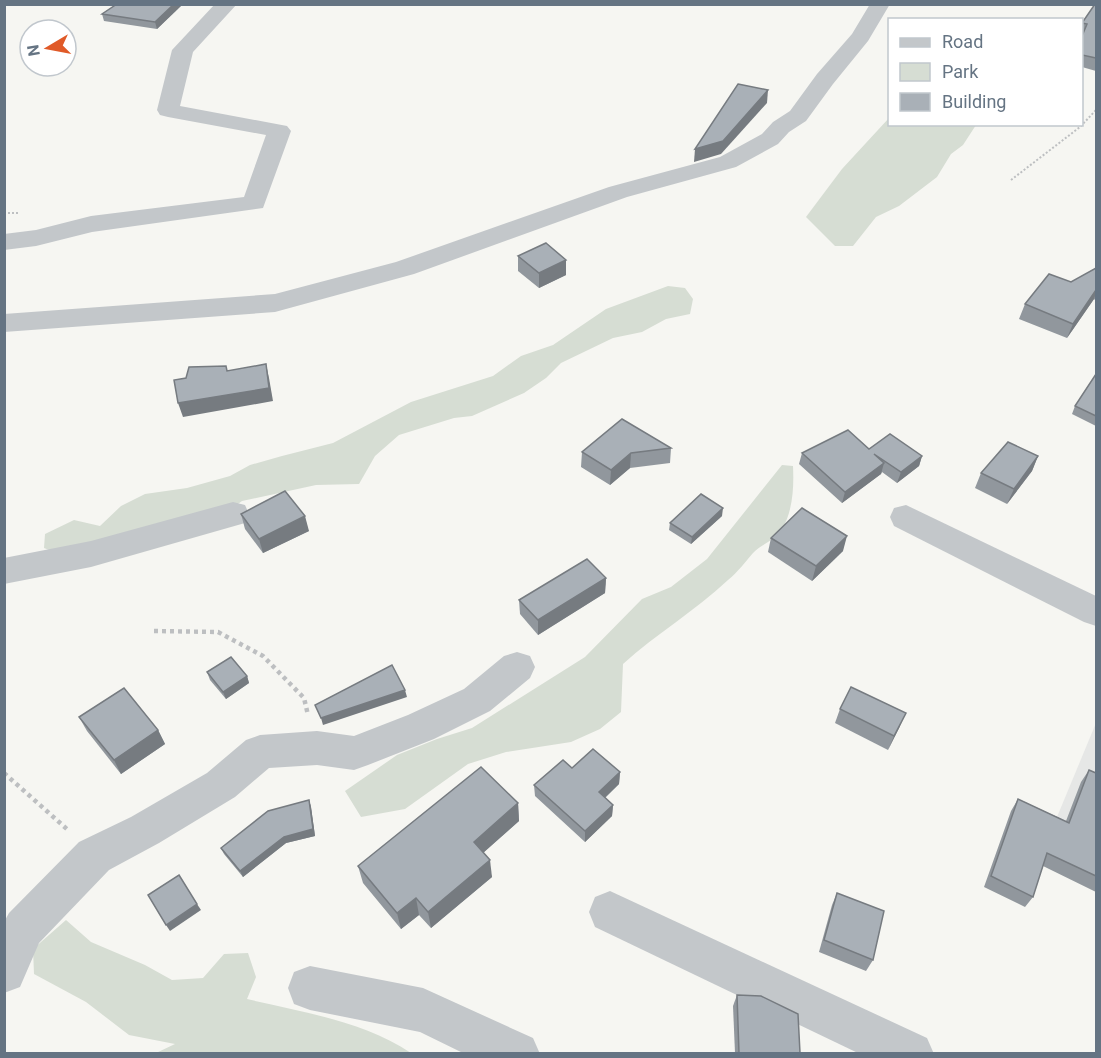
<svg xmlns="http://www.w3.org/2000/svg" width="1101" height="1058" font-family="Roboto,sans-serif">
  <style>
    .built { fill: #e6e7e6 }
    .green { fill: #d6ddd3 }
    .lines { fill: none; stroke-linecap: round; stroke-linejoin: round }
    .path-far1 { stroke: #bdbfc1; stroke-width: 2; stroke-dasharray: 2 2; stroke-linecap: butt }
    .path { stroke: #bdbfc1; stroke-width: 4.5; stroke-dasharray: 4 4; stroke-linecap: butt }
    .minor { fill: #c3c7ca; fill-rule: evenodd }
    .wall { fill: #91979d }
    .shaded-wall { fill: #767b80 }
    .building { fill: #a9b0b7; stroke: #767b80; stroke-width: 1.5 }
  </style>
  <rect width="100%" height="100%" fill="#f6f6f2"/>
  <path class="built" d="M1096 723V838L1057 817Z"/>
  <g class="green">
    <path d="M889 118 890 124 976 125 963 145 951 154 937 177 899 206 876 217 853 246H835L806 217 842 169Z"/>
    <path d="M668 286 685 288 693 299 690 314 666 319 642 332 613 338 561 363 546 378 524 393 472 416 454 418 399 435 375 456 359 484 316 485 242 501 217 519 72 559 44 548 45 534 74 520 100 526 121 506 145 494 187 488 230 476 250 465 282 456 333 443 411 402 493 376 521 356 553 345 606 309Z"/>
    <path d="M782 465 793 466C794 487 793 511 782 529 776 539 761 545 753 553 745 562 738 572 728 580 695 611 656 634 623 664L621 712 600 729 571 742 506 752 468 764 405 809 361 817 345 791 397 755 437 739 472 728 585 657 642 599 671 587 707 559Z"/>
    <path d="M66 920 91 942 145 965 172 980 203 978 224 954 248 953 256 977 247 999C302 1012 363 1021 411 1053H156L175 1044 129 1035 86 1002 34 974 33 949Z"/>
  </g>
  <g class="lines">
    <g class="path-far1">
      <path d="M1011 180 1080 127 1096 110"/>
      <path d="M4 213H18"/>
    </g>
    <g class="path">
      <path d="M154 631 218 632 263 656 304 698 308 715"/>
      <path d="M4 773 68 830"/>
    </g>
    <g class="minor">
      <path d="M215 4H237L193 52 180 106 287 126 291 131 263 208 92 232 36 246 4 250V234L36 230 91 216 244 197 266 135 168 117 160 115 157 110 172 50Z"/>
      <path d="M870 4H890L868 41 833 84 806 121 789 132 778 144 736 167 627 197 414 274 275 312 4 332V314L275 294 396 262 609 187 720 157 762 134 773 122 790 111 817 74 852 34Z"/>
      <path d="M233 502 245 505 249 514 245 523 91 567 4 584V558L91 541Z"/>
      <path d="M906 505 1096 596V626L1084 622 894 526 890 517 894 508Z"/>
      <path d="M517 652 530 656 535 667 530 678 490 711 434 739 368 765 354 770 317 765 269 768 235 797 159 843 109 870 39 943 20 987 4 993V922L9 913 79 842 131 817 207 773 246 740 260 735 317 731 354 736 408 715 464 689 504 656Z"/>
      <path d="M610 891 927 1038 934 1054H860L595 927 589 912 595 897Z"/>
      <path d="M310 966 423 988 533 1038 540 1054H465L420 1032 310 1010 294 1004 288 988 294 972Z"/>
    </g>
  </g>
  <g class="wall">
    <path d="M117 4H183L157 29 104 21 102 14Z"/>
    <path d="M1096 4V71L1082 67V25Z"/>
    <path d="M518 256 566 260V275L539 288 518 271Z"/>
    <path d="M1096 268V301L1094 299 1067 338 1019 319 1025 304 1071 282Z"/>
    <path d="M1096 374V426L1072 414 1075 406Z"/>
    <path d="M671 448 670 463 630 468 610 485 581 467 582 452Z"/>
    <path d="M869 449 922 456 919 466 897 483 882 472 881 474 842 503 799 464 802 453Z"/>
    <path d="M1038 456 1032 471 1007 504 975 488 981 473Z"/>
    <path d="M241 514 309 531 263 553 245 529Z"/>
    <path d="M722 516 691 544 669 530 670 523Z"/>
    <path d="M771 538 843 551 812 581 768 552Z"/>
    <path d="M606 578 605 593 538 635 520 614 519 600Z"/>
    <path d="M207 672 247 676 249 683 226 699 210 680Z"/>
    <path d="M840 709 900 726 888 750 835 723Z"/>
    <path d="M79 717 158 730 165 744 121 774 87 731Z"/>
    <path d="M572 768 620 772 619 784 605 798 613 805 612 816 585 842 535 796 534 785Z"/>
    <path d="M1089 770 1096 773V892L1043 866 1033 897 1025 907 984 887 1011 811 1018 799 1066 821 1081 782Z"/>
    <path d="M309 800 311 807 315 836 286 843 243 877 224 854 221 848Z"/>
    <path d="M518 803 519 821 483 853 492 877 431 928 419 915 401 929 363 883 358 866Z"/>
    <path d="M837 893 873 960 866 971 819 952 832 905Z"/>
    <path d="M737 995 800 1053H735L733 1006Z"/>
  </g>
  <g class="shaded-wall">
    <path d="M174 4H183L157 29 155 22Z"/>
    <path d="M768 90 767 103 721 154 694 162 695 149Z"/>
    <path d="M566 260V275L539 288V273Z"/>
    <path d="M1096 290V293L1094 299 1067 338 1073 324Z"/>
    <path d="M266 364 269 378 273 401 183 417 178 403Z"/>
    <path d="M631 453 630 468 610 485 611 470Z"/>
    <path d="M922 456 919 466 897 483 901 472Z"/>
    <path d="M1038 456 1032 471 1007 504 1014 489Z"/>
    <path d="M884 463 881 474 842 503 845 492Z"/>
    <path d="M723 508 722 516 691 544 692 537Z"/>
    <path d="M305 516 309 531 263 553 259 539Z"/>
    <path d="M847 536 843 551 812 581 816 566Z"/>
    <path d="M606 578 605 593 538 635V620Z"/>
    <path d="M247 676 249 683 226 699 223 692Z"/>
    <path d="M405 690 407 697 323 725 321 718Z"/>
    <path d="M906 713 900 726 888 750 894 736Z"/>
    <path d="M158 730 165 744 121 774 114 760Z"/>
    <path d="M620 772 619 784 598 804 599 792Z"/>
    <path d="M309 800 311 807 315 836 286 843 243 877 240 871Z"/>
    <path d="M518 803 519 821 475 860 474 842Z"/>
    <path d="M613 805 612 816 585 842V831Z"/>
    <path d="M490 860 492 877 431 928 428 912Z"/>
    <path d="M416 898 419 915 401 929 397 913Z"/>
    <path d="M197 904 201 910 170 931 166 925Z"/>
  </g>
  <g class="building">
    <path d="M117 4H174L155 22 102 14Z"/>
    <path d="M1095 4H1096V58L1082 55V36L1087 24 1082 23Z"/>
    <path d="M738 84 768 90 723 141 695 149Z"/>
    <path d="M546 243 566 260 539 273 518 256Z"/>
    <path d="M1096 268V290L1073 324 1025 304 1049 274 1071 282Z"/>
    <path d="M266 364 269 388 178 403 174 380 186 378 189 367 226 366 227 371Z"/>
    <path d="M1096 374V416L1075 406Z"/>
    <path d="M622 419 671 448 631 453 611 470 582 452Z"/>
    <path d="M848 430 869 449 890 434 922 456 901 472 874 454 884 463 845 492 802 453Z"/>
    <path d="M1008 442 1038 456 1014 489 981 473Z"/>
    <path d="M285 491 305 516 259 539 241 514Z"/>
    <path d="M701 494 723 508 692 537 670 523Z"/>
    <path d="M802 508 847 536 816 566 771 538Z"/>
    <path d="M587 559 606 578 538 620 519 600Z"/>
    <path d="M231 657 247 676 223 692 207 672Z"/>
    <path d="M392 665 405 690 321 718 315 705Z"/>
    <path d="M851 687 906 713 894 736 840 709Z"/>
    <path d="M124 688 158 730 114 760 79 717Z"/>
    <path d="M593 749 620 772 599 792 613 805 585 831 534 785 563 760 572 768Z"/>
    <path d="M481 767 518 803 474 842 490 860 428 912 416 898 397 913 358 866Z"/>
    <path d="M1089 770 1096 773V876L1047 853 1033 897 991 876 1018 799 1069 823Z"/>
    <path d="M309 800 313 829 284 837 240 871 221 848 268 811Z"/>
    <path d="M179 875 197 904 166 925 148 895Z"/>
    <path d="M837 893 884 911 873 960 824 940Z"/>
    <path d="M737 995 761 996 798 1014 800 1053H739Z"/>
  </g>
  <rect width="1101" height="1058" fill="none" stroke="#657483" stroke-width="12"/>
  <rect x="888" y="18" width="195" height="108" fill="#ffffff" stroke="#c1c7cd" stroke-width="1.5"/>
  <rect x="900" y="38" width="30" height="9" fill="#c3c7ca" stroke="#c1c7cd" stroke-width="1.5"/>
  <text x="942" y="48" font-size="18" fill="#657483">Road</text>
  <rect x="900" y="63" width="30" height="18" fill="#d6ddd3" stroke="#c1c7cd" stroke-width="1.5"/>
  <text x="942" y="78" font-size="18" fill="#657483">Park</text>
  <rect x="900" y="93" width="30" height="18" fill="#a9b0b7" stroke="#c1c7cd" stroke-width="1.5"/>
  <text x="942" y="108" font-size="18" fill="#657483">Building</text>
  <g transform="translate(48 48) rotate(260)"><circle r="28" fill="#ffffff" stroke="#c1c7cd" stroke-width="1.5"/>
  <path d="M0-4.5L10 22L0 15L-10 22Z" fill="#e05a28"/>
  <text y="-9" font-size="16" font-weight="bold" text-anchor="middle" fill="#657483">N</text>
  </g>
</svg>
